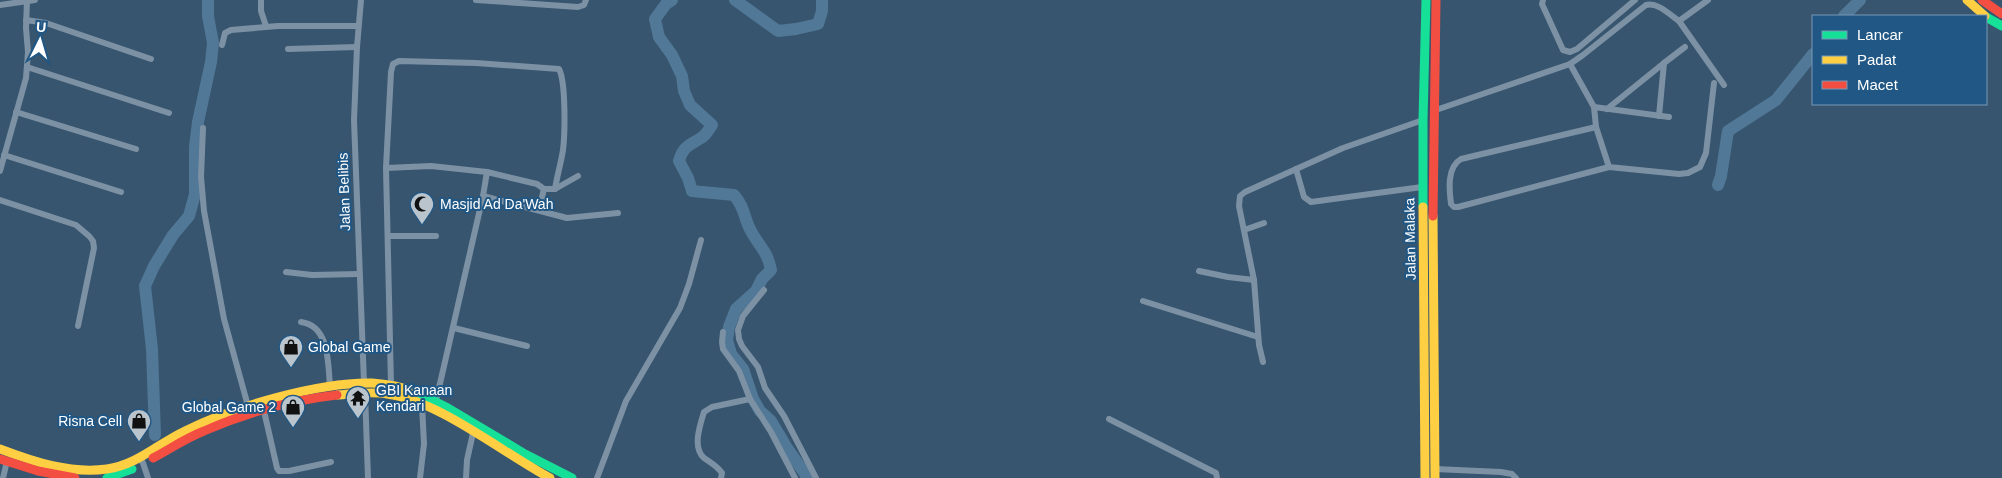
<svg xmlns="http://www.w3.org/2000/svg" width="2002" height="478" font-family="Helvetica,sans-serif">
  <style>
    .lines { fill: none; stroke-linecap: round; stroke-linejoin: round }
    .river { stroke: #517897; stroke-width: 12 }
    .street { stroke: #7d91a4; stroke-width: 6 }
    .fast { stroke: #16e098; stroke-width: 9 }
    .slow { stroke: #ffcf43; stroke-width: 9 }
    .jam { stroke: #f24e42; stroke-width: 9 }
    .labels { text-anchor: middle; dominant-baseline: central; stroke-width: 4; stroke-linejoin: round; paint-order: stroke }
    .street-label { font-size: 14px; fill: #fff; stroke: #205785 }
    .poi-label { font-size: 14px; fill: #fff; stroke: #205785; text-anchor: start }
  </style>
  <rect width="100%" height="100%" fill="#37556e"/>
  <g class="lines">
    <g class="river">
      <path d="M672 0 666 4 655 19 659 37 672 55 682 76 684 91 690 105 712 125C709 129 706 135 701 138 690 145 683 146 679 161L688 178 692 191 734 195C746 209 743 217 751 231 759 246 768 252 771 270L762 279 756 291 736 309 729 327 727 340 731 354 743 369 753 399 760 411 771 421 787 448 808 478"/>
      <path d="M735 0 778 31 796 29 818 24 822 11V0"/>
      <path d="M1844 16 1860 0"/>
      <path d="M1718 185 1721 176 1728 131 1776 100 1813 54"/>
      <path d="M155 435 152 349 145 286 154 266 173 235 189 216 195 194V147L198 122 211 62 213 43 208 16V0"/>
    </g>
    <g class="street">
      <path d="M261 0V11L266 26"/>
      <path d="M361 0 357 47 354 120 364 383"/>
      <path d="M476 0 578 7 584 5 586 0"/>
      <path d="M1543 0 1542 4 1563 50 1570 52 1577 49 1635 0"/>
      <path d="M0 5 35 0"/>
      <path d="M26 20 46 23 151 59"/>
      <path d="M1679 21 1724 85"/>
      <path d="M222 45 225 33 231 30 278 26H358"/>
      <path d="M288 49 357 47"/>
      <path d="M1570 64 1594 107 1596 127 1609 167 1679 174 1688 173 1700 167 1706 153 1714 83"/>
      <path d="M27 67 169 113"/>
      <path d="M1594 107 1669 117"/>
      <path d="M1607 109 1664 63"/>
      <path d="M1433 111 1570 64 1583 55 1646 5C1658 2 1670 15 1679 21L1708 0"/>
      <path d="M16 112 136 149"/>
      <path d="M1659 116 1664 63 1685 47"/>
      <path d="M1596 127 1461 159C1447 167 1449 189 1451 204L1454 207H1458L1609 167"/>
      <path d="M203 128 201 177 204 211 224 319 248 406"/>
      <path d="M4 155 121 192"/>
      <path d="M386 168 431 166 487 172 483 196"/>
      <path d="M1296 169 1304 197 1311 202 1422 187"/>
      <path d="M0 171 26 78 28 52 26 28 27 0"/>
      <path d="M487 172 537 184 544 189"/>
      <path d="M0 200 76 225 89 236 93 241 94 248 78 326"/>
      <path d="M539 209 544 189H555L578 176"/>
      <path d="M1244 230 1264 223"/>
      <path d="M388 236H436"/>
      <path d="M1199 271 1228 277 1254 280"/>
      <path d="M286 272 312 275 359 274"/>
      <path d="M764 290 743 316 738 330 739 339 742 346 758 367 765 388 784 416 816 478"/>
      <path d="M1143 301 1258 337"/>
      <path d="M301 322C330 326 328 364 330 387"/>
      <path d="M454 328 527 346"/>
      <path d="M723 332 722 342 723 349 739 371 750 399 771 432 795 478"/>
      <path d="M1263 362 1259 345 1254 280 1239 206 1240 196 1245 192 1343 148 1423 120"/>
      <path d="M391 385 386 168 391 72 393 64 399 61 476 63 559 69C566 82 565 134 563 150 561 163 557 176 555 189"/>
      <path d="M365 392 368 478"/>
      <path d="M436 401 483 196 567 218 618 213"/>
      <path d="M264 411 277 468 279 471H289L331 462"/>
      <path d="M1109 419 1216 473 1217 478"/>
      <path d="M139 457 143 463 148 478"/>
      <path d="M1435 469 1501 472 1512 474 1516 478"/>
      <path d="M3 478 7 461"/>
      <path d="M420 478 424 444 422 405"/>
      <path d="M466 478 467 460 473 433"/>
      <path d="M597 478 626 401 680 308 689 284 701 240"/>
      <path d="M721 478 722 473C717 466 711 463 704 458 692 448 700 425 704 412L712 407 750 399"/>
    </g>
    <g class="fast">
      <path d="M1986 17 2002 26"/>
      <path d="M1423 207V120L1426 0"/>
      <path d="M416 392 448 408 525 454 572 478"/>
      <path d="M107 478 132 469"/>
    </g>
    <g class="slow">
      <path d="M1967 0 1985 16"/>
      <path d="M1423 207 1425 478"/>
      <path d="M1433 216 1435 478"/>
      <path d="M337 395C354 394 371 391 387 394 438 400 503 453 550 478"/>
      <path d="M0 449C34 462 70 474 107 469 137 465 159 443 185 431 233 407 318 382 372 383 387 384 402 387 416 392"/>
    </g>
    <g class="jam">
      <path d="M1982 0 2002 14"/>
      <path d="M1433 216 1436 0"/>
      <path d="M153 458C170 449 186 438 204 431 245 413 292 400 337 395"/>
      <path d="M0 459 38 471 75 478"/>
    </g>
  </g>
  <defs>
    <g id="mosque-pin" transform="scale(1.25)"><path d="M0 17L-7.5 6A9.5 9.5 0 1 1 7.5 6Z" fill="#b9c4cc" stroke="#205785"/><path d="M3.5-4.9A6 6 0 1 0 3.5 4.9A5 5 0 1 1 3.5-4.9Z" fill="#111"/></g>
    <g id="shop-pin" transform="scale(1.25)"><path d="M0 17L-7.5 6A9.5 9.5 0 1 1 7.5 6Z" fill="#b9c4cc" stroke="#205785"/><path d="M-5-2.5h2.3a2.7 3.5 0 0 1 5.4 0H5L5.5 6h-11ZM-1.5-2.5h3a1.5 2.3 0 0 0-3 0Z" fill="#111"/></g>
    <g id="temple-pin" transform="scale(1.25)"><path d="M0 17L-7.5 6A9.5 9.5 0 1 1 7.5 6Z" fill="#b9c4cc" stroke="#205785"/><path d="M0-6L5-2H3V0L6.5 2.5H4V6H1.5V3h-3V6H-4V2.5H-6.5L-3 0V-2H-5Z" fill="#111"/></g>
  </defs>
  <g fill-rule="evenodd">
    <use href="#mosque-pin" x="422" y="204"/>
    <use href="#shop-pin" x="291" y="347"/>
    <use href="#temple-pin" x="358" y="398"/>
    <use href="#shop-pin" x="293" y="407"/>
    <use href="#shop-pin" x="139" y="421"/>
  </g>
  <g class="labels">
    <g class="street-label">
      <text transform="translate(344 192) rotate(-92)">Jalan Belibis</text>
      <text transform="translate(1410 239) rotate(-91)">Jalan Malaka</text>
    </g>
    <g class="poi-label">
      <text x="440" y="204">Masjid Ad Da'Wah</text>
      <text x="308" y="347">Global Game</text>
      <text x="376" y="390">GBI Kanaan<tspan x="376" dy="16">Kendari</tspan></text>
      <text x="276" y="407" text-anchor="end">Global Game 2</text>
      <text x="122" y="421" text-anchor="end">Risna Cell</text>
    </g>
  </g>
  <rect x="1812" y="15" width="175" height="90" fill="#205785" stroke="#799ab6"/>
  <rect x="1822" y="31" width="25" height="8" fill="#16e098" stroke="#799ab6"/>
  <text x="1857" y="40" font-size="15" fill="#ffffff">Lancar</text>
  <rect x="1822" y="56" width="25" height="8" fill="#ffcf43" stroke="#799ab6"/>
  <text x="1857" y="65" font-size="15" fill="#ffffff">Padat</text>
  <rect x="1822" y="81" width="25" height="8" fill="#f24e42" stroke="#799ab6"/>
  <text x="1857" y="90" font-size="15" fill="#ffffff">Macet</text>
  <g transform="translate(40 40) rotate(5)" stroke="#205785" stroke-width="4" paint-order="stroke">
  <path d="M0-4L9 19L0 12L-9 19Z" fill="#ffffff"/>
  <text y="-8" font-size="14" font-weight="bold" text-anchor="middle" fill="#ffffff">U</text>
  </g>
</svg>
